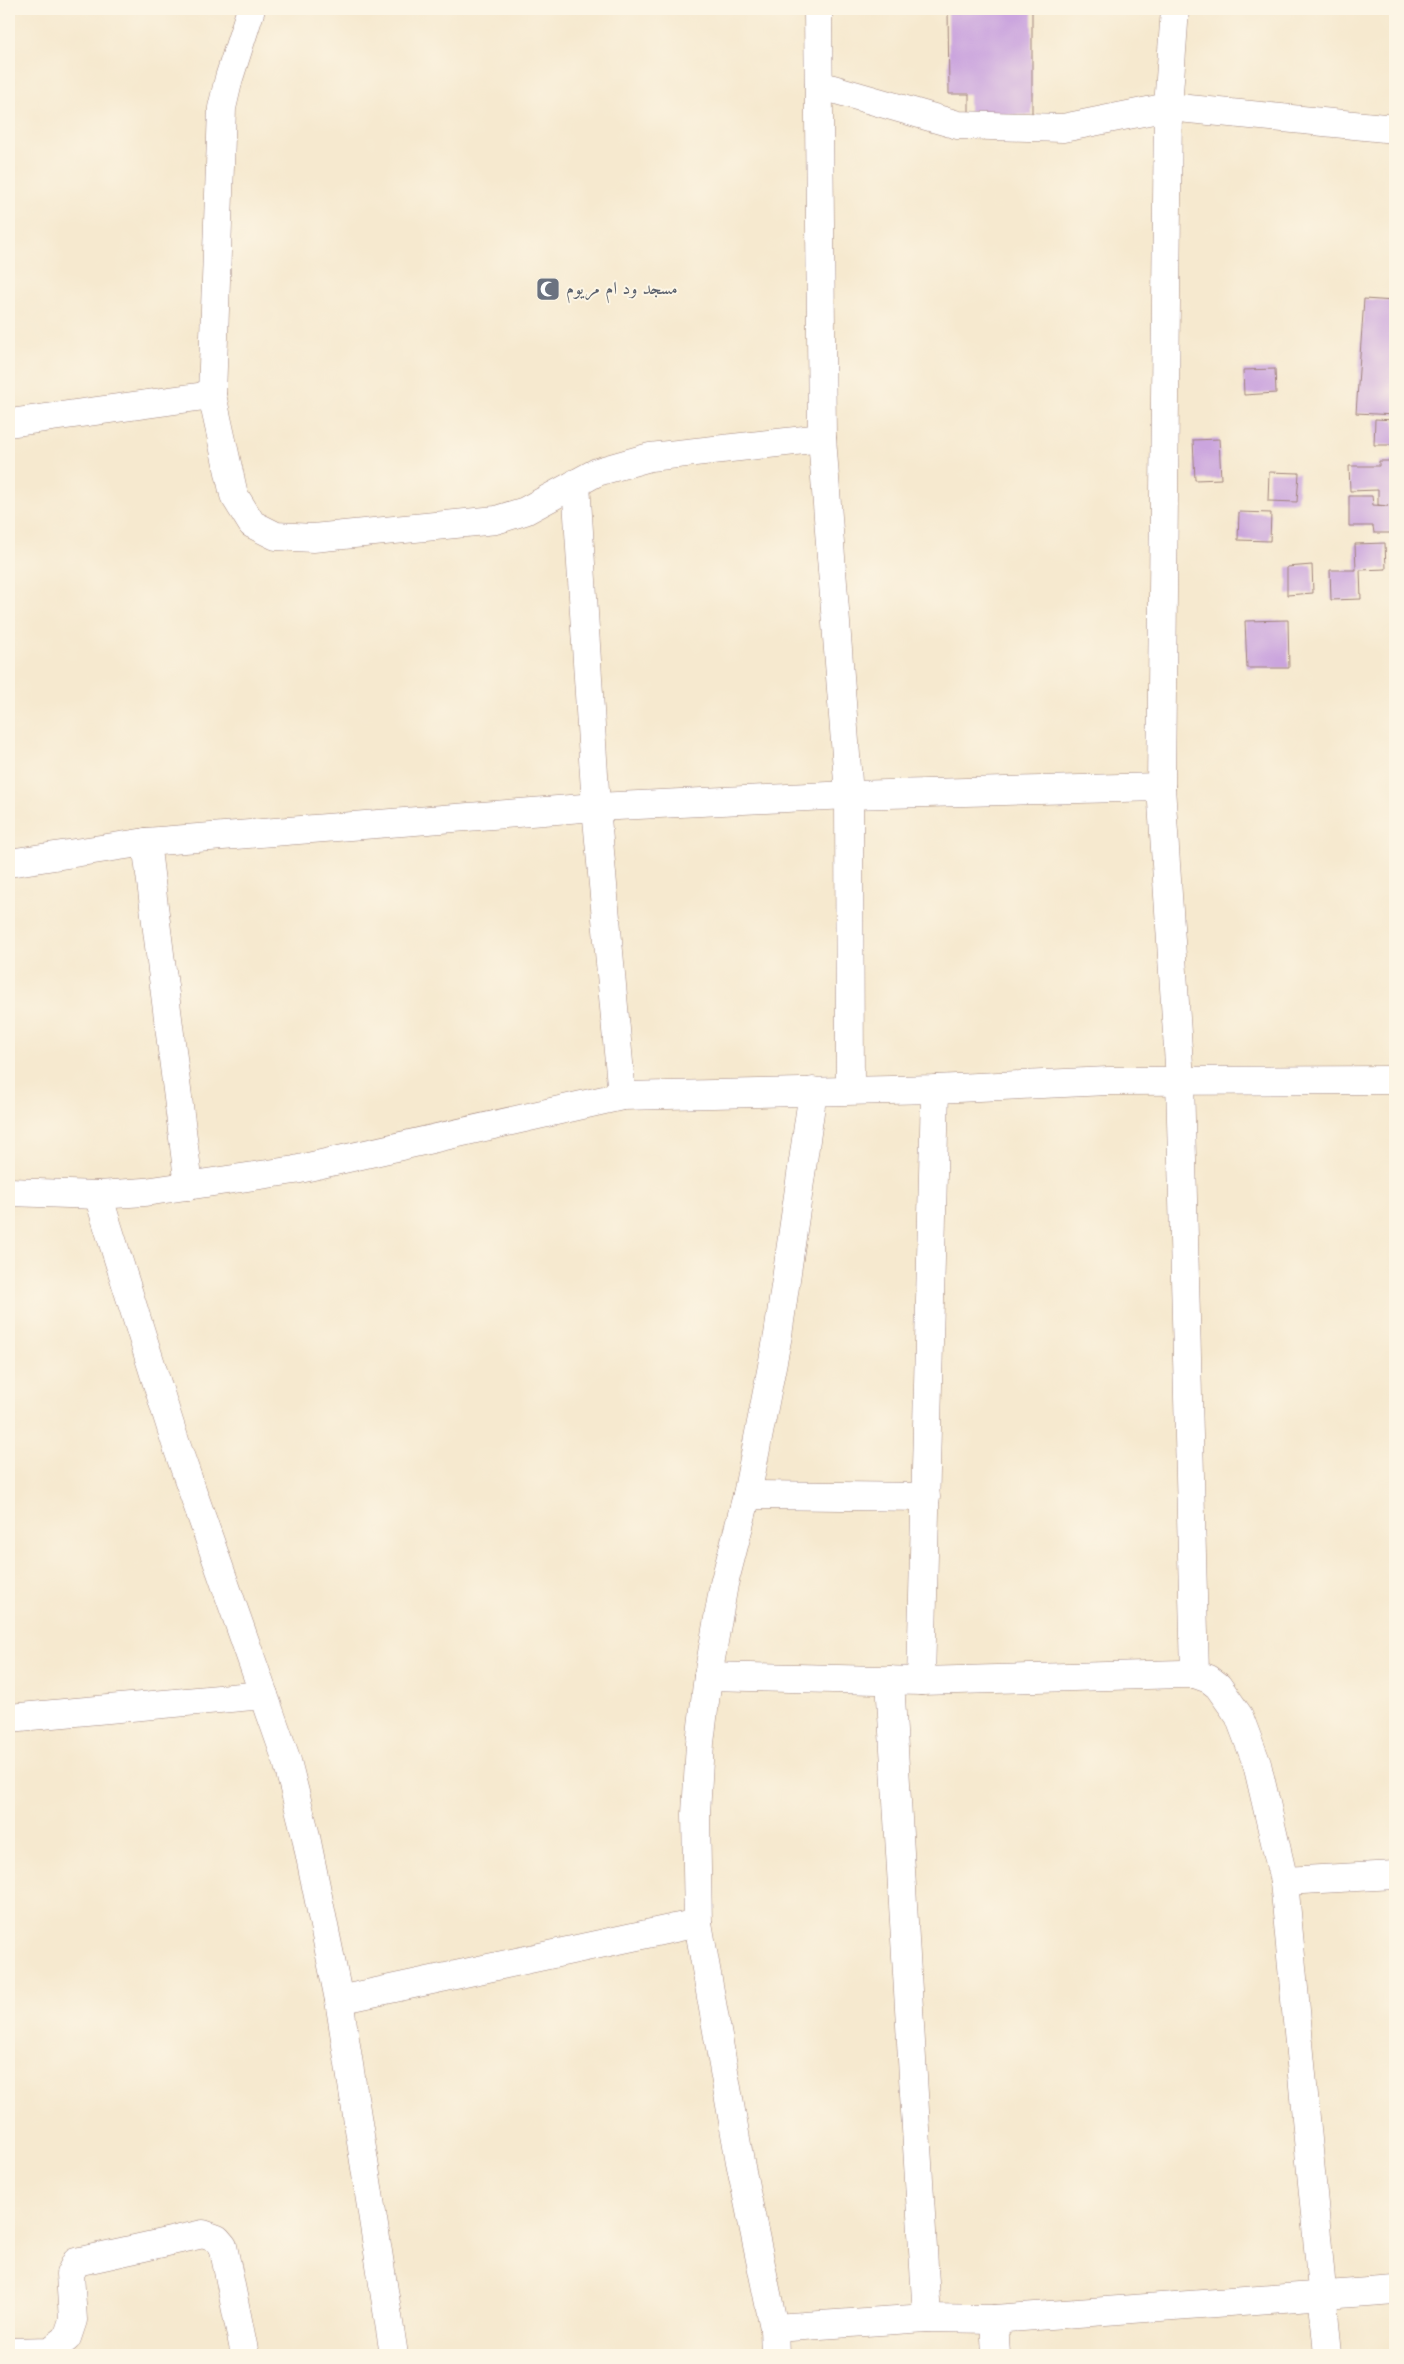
<svg xmlns="http://www.w3.org/2000/svg" width="1404" height="2364" font-family="'Old Standard TT',Amiri,serif">
  <style>
    .building { fill: #cba5de }
    .lines { fill: none; stroke-linecap: round; stroke-linejoin: round }
    .street-casing { stroke: #a0847d; stroke-width: 29 }
    .street { stroke: #fff; stroke-width: 28 }
    .labels { text-anchor: middle; dominant-baseline: central; stroke-width: 4; stroke-linejoin: round; paint-order: stroke }
    .worship-label { font-size: 18px; fill: #5b616d; stroke: #fcf5e5; text-anchor: start }
  </style>
  <rect width="100%" height="100%" fill="#fcf5e5"/>
  <filter id="ink" filterUnits="userSpaceOnUse"><feTurbulence type="fractalNoise" baseFrequency=".02" numOctaves="2"/><feDisplacementMap in="SourceGraphic" scale="10" xChannelSelector="R" yChannelSelector="G"/><feConvolveMatrix kernelMatrix="1 2 1 2 8 2 1 2 1" color-interpolation-filters="sRGB"/></filter>
  <filter id="wash" filterUnits="userSpaceOnUse"><feTurbulence type="fractalNoise" baseFrequency=".0096" numOctaves="4" result="noise"/><feDisplacementMap in="SourceGraphic" scale="20" xChannelSelector="R" yChannelSelector="G"/><feGaussianBlur stdDeviation="1.12" result="paint"/><feColorMatrix in="noise" values="0 0 0 0 0 0 0 0 0 0 0 0 0 0 0 0 0 1.4 0 .05"/><feComposite in="paint" operator="in"/></filter>
  <g filter="url(#wash)">
    <rect width="100%" height="100%" fill="#f6e9cf"/>
    <g id="blocks">
      <g class="building">
        <path d="M948 9H1032V115H969V94H949Z"/>
        <path d="M1364 299 1395 301V415L1356 413Z"/>
        <path d="M1275 369 1276 393 1244 395 1243 370Z"/>
        <path d="M1375 419 1395 420V445H1374Z"/>
        <path d="M1219 439 1221 479 1195 480 1193 440Z"/>
        <path d="M1379 461H1395V533H1374L1373 526H1349V496H1372L1373 505 1388 506 1378 505V490L1350 491 1349 466H1379Z"/>
        <path d="M1269 472 1299 473 1297 502 1268 501Z"/>
        <path d="M1239 512 1271 513 1270 541 1238 540Z"/>
        <path d="M1385 543 1386 569 1360 570 1361 599 1331 600 1330 570H1356L1355 544Z"/>
        <path d="M1312 565 1313 593 1287 595V567Z"/>
        <path d="M1288 620 1289 668H1247L1245 621Z"/>
      </g>
    </g>
  </g>
  <g filter="url(#ink)">
    <use href="#blocks" fill-opacity="0" stroke="#a0847d" stroke-width="1"/>
    <g class="lines">
      <g class="street-casing">
        <g id="street">
          <path d="M251 9 229 78 222 108 212 395 234 495 252 524 276 536 313 538 496 520 525 511 597 472 650 457 822 438"/>
          <path d="M818 9 822 438 849 795 850 1090"/>
          <path d="M1175 9 1168 107 1161 787 1180 1080 1195 1674"/>
          <path d="M819 85 958 125 1063 128 1168 107 1395 129"/>
          <path d="M9 423 212 395"/>
          <path d="M576 483 596 807 622 1096"/>
          <path d="M146 842 189 1186"/>
          <path d="M9 863 146 842 596 807 849 795 1161 787"/>
          <path d="M9 1192 98 1195 145 1192 295 1170 622 1096 935 1089 1108 1081 1395 1080"/>
          <path d="M98 1195 176 1444 287 1761 305 1832 339 2000 394 2355"/>
          <path d="M747 1495 926 1497"/>
          <path d="M708 1676 921 1681 1183 1674H1195L1209 1679 1218 1686 1239 1716 1257 1764 1284 1881 1328 2355"/>
          <path d="M890 1680 927 2318"/>
          <path d="M921 1681 935 1089"/>
          <path d="M9 1718 264 1695"/>
          <path d="M1284 1881 1395 1875"/>
          <path d="M339 2000 698 1923"/>
          <path d="M994 2319 996 2355"/>
          <path d="M774 2328 927 2318 994 2319 1395 2290"/>
          <path d="M9 2352 50 2351 67 2338 73 2320 70 2274 76 2262 203 2234 217 2239 223 2246 245 2355"/>
          <path d="M775 2355 774 2328 740 2162 698 1923 696 1814 700 1743 708 1676 724 1584 747 1495 778 1335 813 1091"/>
        </g>
      </g>
      <use href="#street" class="street"/>
    </g>
  </g>
  <defs>
    <g id="mosque-square" transform="scale(1.25)"><rect x="-9" y="-9" width="18" height="18" rx="4" fill="#6b7280" stroke="#fcf5e5"/><path d="M3.5-4.9A6 6 0 1 0 3.5 4.9A5 5 0 1 1 3.5-4.9Z" fill="#fff"/></g>
  </defs>
  <g fill-rule="evenodd">
    <use href="#mosque-square" x="548" y="289"/>
  </g>
  <g class="labels">
    <g class="worship-label">
      <text x="566" y="289">مسجد ود ام مريوم</text>
    </g>
  </g>
  <rect width="1404" height="2364" fill="none" stroke="#fcf5e5" stroke-width="30"/>
</svg>
